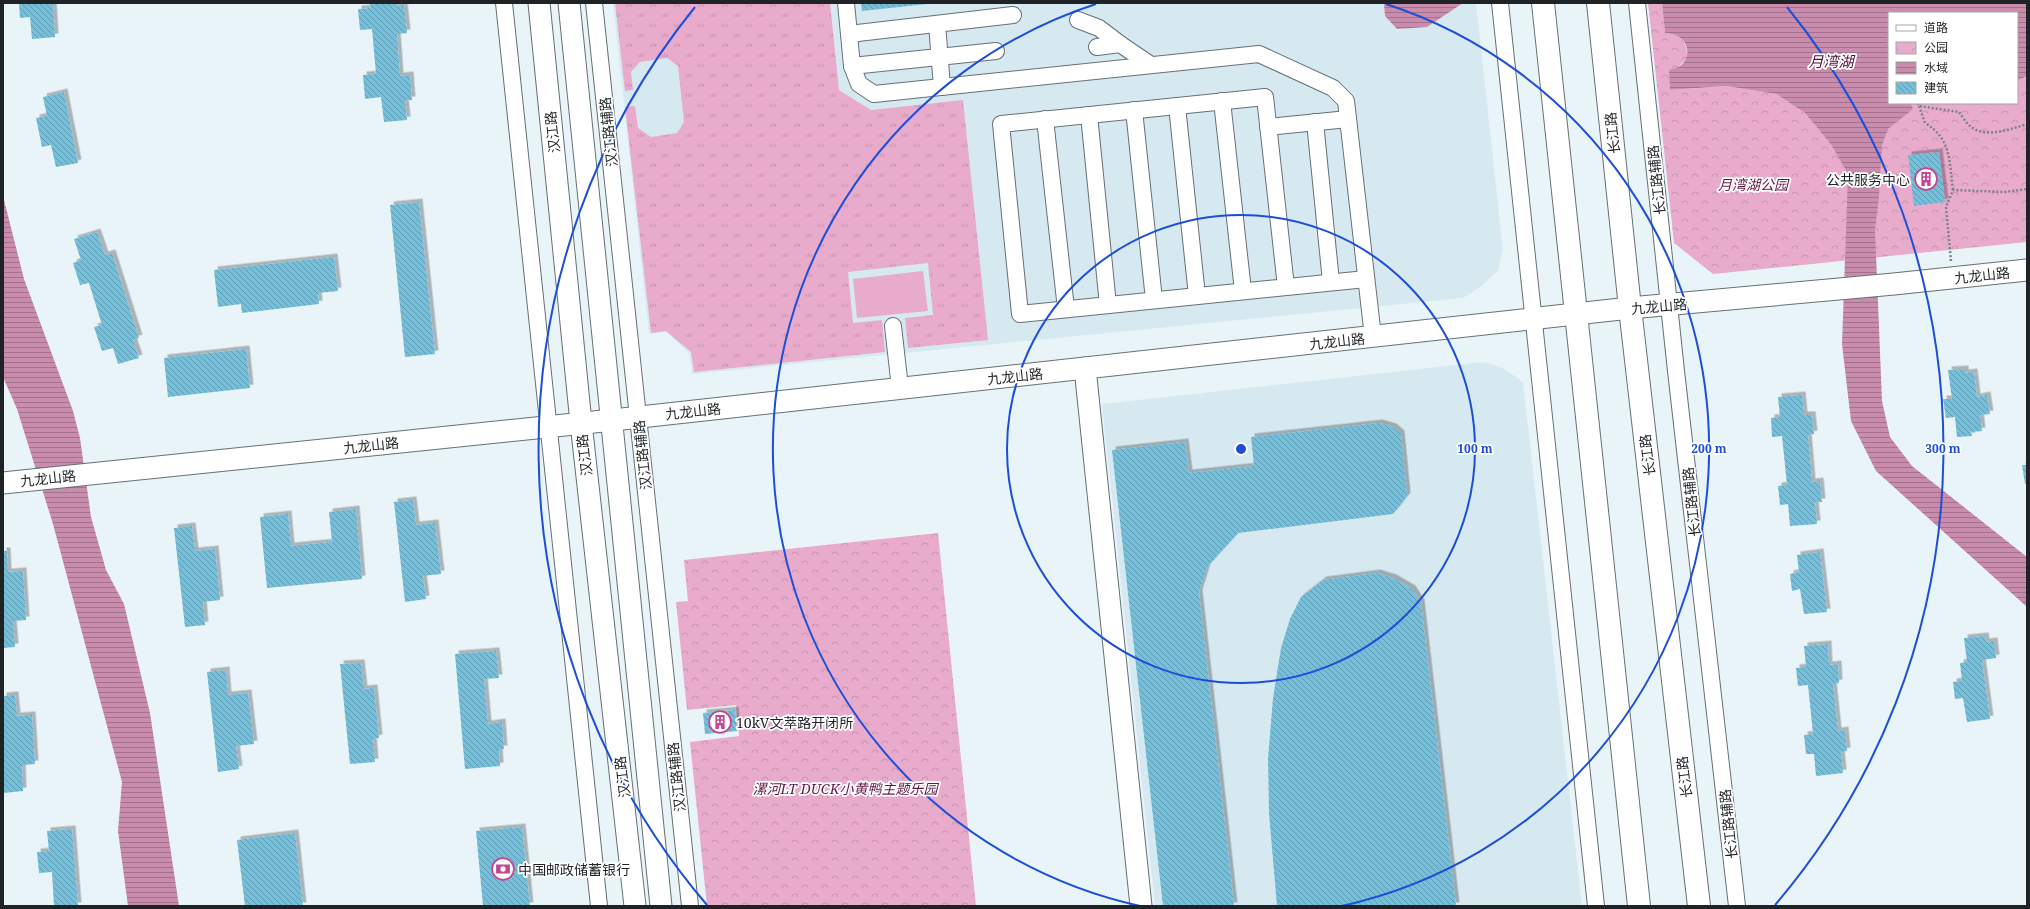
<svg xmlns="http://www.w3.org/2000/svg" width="2030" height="909" font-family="'Noto Serif','Noto Sans SC',serif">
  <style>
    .built { fill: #d6e9f1 }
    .grass { fill: url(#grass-tufts) }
    .park { fill: url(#park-crowns) }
    .pitch { fill: #e9abcc }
    .water { fill: url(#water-rules) }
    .building { fill: url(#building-back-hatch); filter: url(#shadow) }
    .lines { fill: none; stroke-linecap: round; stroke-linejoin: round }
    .minor-casing { stroke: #667074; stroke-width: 18 }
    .tertiary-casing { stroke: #667074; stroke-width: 23 }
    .secondary-casing { stroke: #667074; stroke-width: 24 }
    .path { stroke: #7b8286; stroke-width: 2.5; stroke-dasharray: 2 2; stroke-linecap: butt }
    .minor { stroke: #fff; stroke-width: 16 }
    .tertiary { stroke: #fff; stroke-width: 21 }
    .secondary { stroke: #fff; stroke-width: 22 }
    .ring { fill: none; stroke: #1d4ed8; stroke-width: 2 }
    .labels { text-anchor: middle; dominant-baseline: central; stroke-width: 3.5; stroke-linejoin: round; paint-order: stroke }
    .street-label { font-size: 14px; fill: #1f2325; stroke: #fff }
    .poi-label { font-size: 14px; fill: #1f2325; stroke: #fff; text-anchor: start }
    .park-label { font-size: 14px; font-style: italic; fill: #601945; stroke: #fff }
    .water-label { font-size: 15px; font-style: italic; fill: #550c3b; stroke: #fff }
    .centre { fill: #1d4ed8; stroke: #fff; stroke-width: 2 }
    .ring-label { font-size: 12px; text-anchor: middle; font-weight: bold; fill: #1d4ed8; stroke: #fff; stroke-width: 3.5; stroke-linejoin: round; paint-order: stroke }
  </style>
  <defs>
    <pattern id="grass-tufts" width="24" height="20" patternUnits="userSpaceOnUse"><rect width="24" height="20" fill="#e9abcc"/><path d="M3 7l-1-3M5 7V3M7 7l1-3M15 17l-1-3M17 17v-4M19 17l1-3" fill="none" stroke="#c793af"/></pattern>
    <pattern id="park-crowns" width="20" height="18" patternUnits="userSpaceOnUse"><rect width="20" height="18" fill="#e9abcc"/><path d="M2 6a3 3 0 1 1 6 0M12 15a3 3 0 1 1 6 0" fill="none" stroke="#c793af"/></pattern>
    <pattern id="water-rules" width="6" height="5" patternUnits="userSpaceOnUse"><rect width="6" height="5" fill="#c98cac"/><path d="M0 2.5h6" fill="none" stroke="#a3728c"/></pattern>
    <pattern id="building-back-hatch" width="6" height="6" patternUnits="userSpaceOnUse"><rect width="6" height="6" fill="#74bfdb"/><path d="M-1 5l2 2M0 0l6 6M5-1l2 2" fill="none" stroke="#5f9bb1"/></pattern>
    <filter id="shadow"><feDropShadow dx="3.5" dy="-3.5" stdDeviation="0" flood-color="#0004"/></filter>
  </defs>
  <rect width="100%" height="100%" fill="#e9f4f9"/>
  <g class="built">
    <path d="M613 3H1476L1503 250 1498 271 1480 287 1463 298 692 374 689 353 666 332 649 334Z"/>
    <path d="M1484 362 1503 368 1523 382 1582 906H1155L1102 404Z"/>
  </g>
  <path class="grass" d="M615 3H830L839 90 871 110 963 100 988 340 908 348 905 318 933 315 928 263 848 272 853 323 882 320 885 352 694 372 691 352 666 331 651 333 625 107 635 106 638 128 651 137 677 133 684 122 678 66 667 58 640 62 631 72 633 90 625 91Z"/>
  <g class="park">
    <path d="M1648 3H1662L1665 32C1681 33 1688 43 1687 58L1676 69 1671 90 1726 86 1776 94 1805 113 1832 146 1913 109 1911 103H2017V81L2027 76V242L1713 274 1674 243Z"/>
    <path d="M938 533 976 906H707L690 742 739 736 736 705 687 710 676 602 688 601 684 560Z"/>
  </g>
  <path class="pitch" d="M923 271 928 311 857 318 853 279Z"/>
  <g class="water">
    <path d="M1384 3H1463L1427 27 1397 29 1385 16Z"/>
    <path d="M1662 3H2027V76L2017 81V13H1889V103H1911L1913 109 1888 129 1882 145 1879 197 1875 230 1882 401 1890 437 1912 466 2027 557V607L1876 471 1851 421 1842 344 1848 174 1832 146 1805 113 1776 94 1726 86 1670 90 1669 70C1696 66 1692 33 1665 33Z"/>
    <path d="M3 196 24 279 73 411 80 438 91 517 106 570 124 604 150 713 179 906H128L118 831 122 782 53 524 17 409 3 377Z"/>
  </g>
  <g class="building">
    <path d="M19 3H53L55 37 32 39 30 17 20 18Z"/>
    <path d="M370 3H395L396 6 404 5 407 33 397 34 400 76 410 75 412 100H405L407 120 384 122 381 97 365 99 363 75 376 74 372 29 360 30 358 9 371 8Z"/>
    <path d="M861 3H927V4L862 11Z"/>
    <path d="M64 92 78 163 56 167 51 145 42 147 36 118 47 116 43 97Z"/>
    <path d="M1939 152 1945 202 1914 206 1908 155Z"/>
    <path d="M419 202 435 354 405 357 390 205Z"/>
    <path d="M97 232 105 255 112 253 139 338 133 340 139 358 118 364 113 348 102 351 94 327 102 325 89 283 80 285 73 263 81 260 74 239Z"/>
    <path d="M334 257 338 291 318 293 319 304 242 313 241 304 218 307 214 270Z"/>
    <path d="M246 349 250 388 168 397 164 358Z"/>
    <path d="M1965 369V373L1974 372 1977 397 1987 395 1990 414 1980 415 1982 431 1971 432 1972 436 1957 437 1955 417 1946 418 1943 399H1952L1948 370Z"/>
    <path d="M1802 395 1804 415H1812L1814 434 1808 435 1812 482 1820 481 1822 502H1815L1817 524 1790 526 1788 504 1780 505 1778 486 1787 485 1782 436 1772 437 1771 418 1780 417 1778 397Z"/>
    <path d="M1379 423 1393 427 1401 434 1407 496 1393 514 1238 533 1207 567 1199 593 1234 906H1163L1112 450 1185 442 1189 473 1254 466 1251 437Z"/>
    <path d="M2022 465H2027V483L2025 484Z"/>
    <path d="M413 500 416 525 435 523 441 574 423 576 426 599 405 602 394 502Z"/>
    <path d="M356 509 362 579 267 588 260 517 288 514 291 546 332 542 329 512Z"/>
    <path d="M192 526 195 551 215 549 220 600 203 602 205 625 185 627 174 528Z"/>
    <path d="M3 551H7L8 572 23 571 26 620 13 621 15 647 3 648Z"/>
    <path d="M1820 552 1827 612 1804 614 1800 589 1792 591 1790 574 1799 572 1797 555Z"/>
    <path d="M1377 573 1393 578 1412 589 1421 603 1456 906H1277L1269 813 1268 759 1273 698 1281 648 1290 619 1301 597 1323 580Z"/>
    <path d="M1985 636 1986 642 1994 641 1996 658 1982 660 1990 719 1967 722 1963 698 1955 699 1953 682 1962 681 1960 663 1967 662 1964 638Z"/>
    <path d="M1828 644 1829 665 1838 664 1839 683 1833 684 1838 731 1845 730 1847 751 1841 752 1843 773 1816 776 1814 754H1806L1804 735 1813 734 1808 685 1798 686 1796 668 1806 667 1804 646Z"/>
    <path d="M496 651 499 678 484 679 488 724 502 722 504 749H499L500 766 465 769 455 654Z"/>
    <path d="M361 663 364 689 374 688 379 738 373 739 375 762 350 764 340 664Z"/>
    <path d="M226 670 228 695 248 693 254 744 236 746 239 769 218 772 207 672Z"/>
    <path d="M15 695 17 716 32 715 35 764 22 765 23 791 3 793V696Z"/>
    <path d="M735 710 737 731 705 734 703 713Z"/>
    <path d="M522 827 530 906H483L476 831Z"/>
    <path d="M72 829 78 906H54L52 872 39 873 37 852 49 851 47 831Z"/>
    <path d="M295 833 303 906H245L237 840Z"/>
  </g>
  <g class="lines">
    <g class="minor-casing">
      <g id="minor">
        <path d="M504 3 599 906"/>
        <path d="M594 3 690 906"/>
        <path d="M846 3 852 66 859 84 874 94 1259 54 1333 88 1346 101 1373 337"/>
        <path d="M1500 3 1596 906"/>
        <path d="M1637 3 1676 371 1737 906"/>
        <path d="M1078 20 1099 28 1120 44"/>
        <path d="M937 24 942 87"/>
        <path d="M849 34 1013 15"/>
        <path d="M1097 47 1120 44 1151 65"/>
        <path d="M852 66 996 51"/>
        <path d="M1222 101 1243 291"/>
        <path d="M1177 106 1197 296"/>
        <path d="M1134 110 1154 300"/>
        <path d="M1089 115 1108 305"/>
        <path d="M1045 119 1066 309"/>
        <path d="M1315 122 1331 282"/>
        <path d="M1268 127 1348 119"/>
        <path d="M1286 287 1265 97 1001 124 1020 314C1135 302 1251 291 1366 279"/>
        <path d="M893 326 900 388"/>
      </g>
    </g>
    <g class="tertiary-casing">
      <g id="tertiary">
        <path d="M539 3 581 423 635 906"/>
        <path d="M569 3 661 906"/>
        <path d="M1085 368 1141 906"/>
        <path d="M3 483 613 420 1630 308 1894 284 2027 270"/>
      </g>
    </g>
    <g class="secondary-casing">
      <g id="secondary">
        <path d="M1543 3 1639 906"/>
        <path d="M1598 3 1630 308 1699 906"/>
      </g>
    </g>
    <g class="path">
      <path d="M1918 103 1919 106 1959 112C1962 116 1966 123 1970 126 1985 139 2011 129 2027 124"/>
      <path d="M1919 106 1925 123C1952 139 1949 162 1953 190"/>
      <path d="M1951 261 1946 207 1953 190 2005 192 2027 189"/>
    </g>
    <use href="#minor" class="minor"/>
    <use href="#tertiary" class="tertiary"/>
    <use href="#secondary" class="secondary"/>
  </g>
  <g class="ring">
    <circle cx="1241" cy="449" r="234"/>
    <path d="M1140 906A468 468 0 0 1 1096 4M1386 4A468 468 0 0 1 1342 906"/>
    <path d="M707 905A702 702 0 0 1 695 7M1787 7A702 702 0 0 1 1775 905"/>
  </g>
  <defs>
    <g id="building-ring" transform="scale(1.15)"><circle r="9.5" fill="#fff" stroke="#c44693" stroke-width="1.5"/><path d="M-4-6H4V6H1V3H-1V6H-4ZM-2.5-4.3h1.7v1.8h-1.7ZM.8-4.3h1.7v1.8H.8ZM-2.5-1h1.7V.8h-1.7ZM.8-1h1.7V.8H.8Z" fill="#c44693"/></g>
    <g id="bank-ring" transform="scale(1.15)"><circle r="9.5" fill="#fff" stroke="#c44693" stroke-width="1.5"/><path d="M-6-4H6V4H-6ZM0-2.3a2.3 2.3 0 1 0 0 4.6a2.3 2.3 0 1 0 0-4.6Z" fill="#c44693"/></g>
  </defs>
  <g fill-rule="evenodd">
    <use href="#building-ring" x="1926" y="179"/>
    <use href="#building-ring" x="720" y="722"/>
    <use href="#bank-ring" x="503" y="869"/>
  </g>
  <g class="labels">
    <g class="street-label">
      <text transform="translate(552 132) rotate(-96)">汉江路</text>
      <text transform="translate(608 132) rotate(-96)">汉江路辅路</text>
      <text transform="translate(1612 133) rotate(-96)">长江路</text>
      <text transform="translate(1656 180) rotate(-96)">长江路辅路</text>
      <text transform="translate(1982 275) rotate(-6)">九龙山路</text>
      <text transform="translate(1659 306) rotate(-5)">九龙山路</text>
      <text transform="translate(1337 341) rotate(-6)">九龙山路</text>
      <text transform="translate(1015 376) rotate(-6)">九龙山路</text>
      <text transform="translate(693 411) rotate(-6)">九龙山路</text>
      <text transform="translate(371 445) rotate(-6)">九龙山路</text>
      <text transform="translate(584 455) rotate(-97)">汉江路</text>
      <text transform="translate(642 455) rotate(-96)">汉江路辅路</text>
      <text transform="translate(1647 455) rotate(-97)">长江路</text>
      <text transform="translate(48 478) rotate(-6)">九龙山路</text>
      <text transform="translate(1691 502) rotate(-96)">长江路辅路</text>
      <text transform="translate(622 777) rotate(-97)">汉江路</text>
      <text transform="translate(676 777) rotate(-96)">汉江路辅路</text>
      <text transform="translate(1684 777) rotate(-97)">长江路</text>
      <text transform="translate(1728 824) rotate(-96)">长江路辅路</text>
    </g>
    <g class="poi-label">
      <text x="1910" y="179" text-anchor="end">公共服务中心</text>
      <text x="736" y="722">10kV文萃路开闭所</text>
      <text x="518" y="869">中国邮政储蓄银行</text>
    </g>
    <g class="park-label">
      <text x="1753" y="184">月湾湖公园</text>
      <text x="845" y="788">漯河LT DUCK小黄鸭主题乐园</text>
    </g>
    <g class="water-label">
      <text x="1831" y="61">月湾湖</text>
    </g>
  </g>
  <circle cx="1241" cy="449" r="6" class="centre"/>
  <g class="ring-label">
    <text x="1475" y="453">100 m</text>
    <text x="1709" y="453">200 m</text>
    <text x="1943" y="453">300 m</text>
  </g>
  <rect width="2030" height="909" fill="none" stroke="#1f2325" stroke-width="8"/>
  <rect x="1888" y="12" width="130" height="92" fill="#ffffff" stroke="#a5a7a8"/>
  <rect x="1896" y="25" width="20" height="6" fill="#ffffff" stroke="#a5a7a8"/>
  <text x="1924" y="32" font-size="12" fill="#1f2325">道路</text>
  <rect x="1896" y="42" width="20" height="12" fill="url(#park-crowns)" stroke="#a5a7a8"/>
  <text x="1924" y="52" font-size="12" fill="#1f2325">公园</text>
  <rect x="1896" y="62" width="20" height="12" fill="url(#water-rules)" stroke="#a5a7a8"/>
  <text x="1924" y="72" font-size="12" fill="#1f2325">水域</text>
  <rect x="1896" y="82" width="20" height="12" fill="url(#building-back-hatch)" stroke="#a5a7a8"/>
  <text x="1924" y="92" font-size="12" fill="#1f2325">建筑</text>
</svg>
